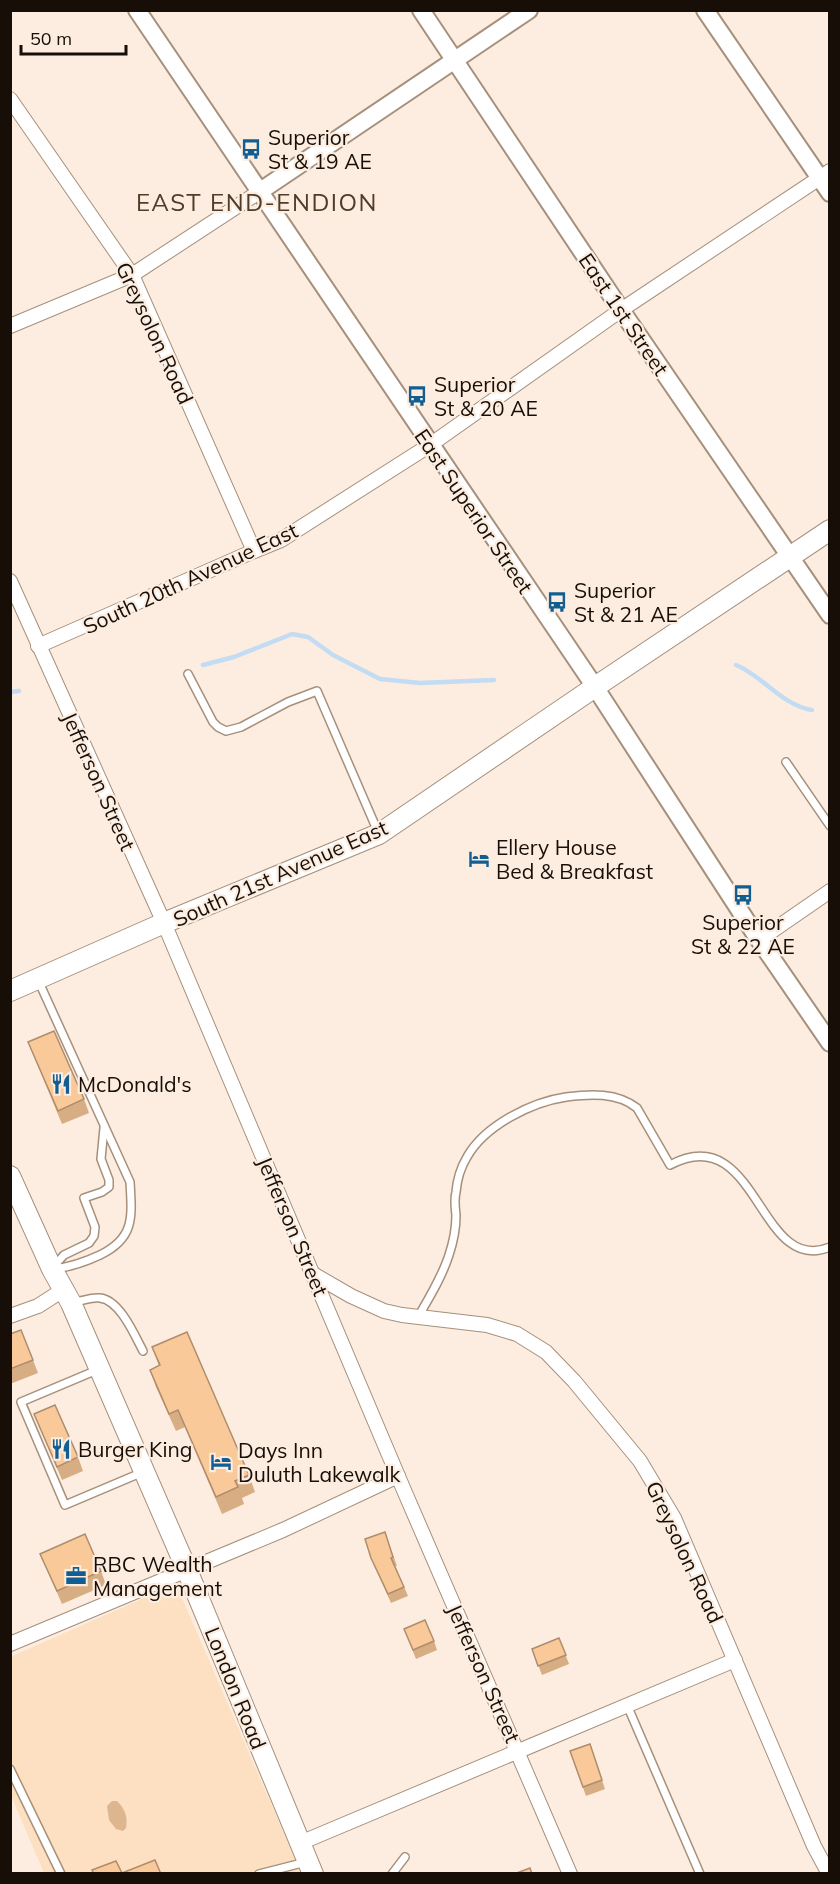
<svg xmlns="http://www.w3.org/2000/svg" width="840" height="1884" font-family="Mulish,sans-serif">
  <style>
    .built { fill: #fddfc2 }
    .green { fill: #ddb690 }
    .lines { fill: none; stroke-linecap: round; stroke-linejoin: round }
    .stream { stroke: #c3dcf3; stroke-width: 4.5 }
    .service-casing { stroke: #a6907b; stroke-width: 10 }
    .minor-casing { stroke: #a6907b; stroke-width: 16 }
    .tertiary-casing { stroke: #a6907b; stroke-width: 20 }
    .secondary-casing { stroke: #a6907b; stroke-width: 22 }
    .service { stroke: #fff; stroke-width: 7 }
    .minor { stroke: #fff; stroke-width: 14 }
    .tertiary { stroke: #fff; stroke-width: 16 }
    .secondary { stroke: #fff; stroke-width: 20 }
    .wall { fill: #d7ad84 }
    .building { fill: #fac99a; stroke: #af8d6c; stroke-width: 1.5 }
    .labels { text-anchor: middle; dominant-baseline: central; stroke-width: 4.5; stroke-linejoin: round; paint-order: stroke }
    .poi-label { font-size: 21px; fill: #170f07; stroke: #fcede0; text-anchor: start }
    .street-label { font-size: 21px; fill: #170f07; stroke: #fcede0 }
    .quarter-label { font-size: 24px; letter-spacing: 1.5px; fill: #4f3c29; stroke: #fcede0 }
  </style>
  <rect width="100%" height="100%" fill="#fcede0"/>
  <path class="built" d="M176 1584 301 1873H44L11 1796 10 1657Z"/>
  <path class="green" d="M112 1801H117C125 1809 128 1817 126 1828L123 1831 116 1829 109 1820 107 1806Z"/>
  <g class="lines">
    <g class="stream">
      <path d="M203 665 234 657 292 634 308 637 333 655 380 679 420 683 494 680"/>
      <path d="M736 665C763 676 783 706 812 710"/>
      <path d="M10 692 19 691"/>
    </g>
    <g class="service-casing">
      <g id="service">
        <path d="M188 674 213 722 218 727 226 731 241 727 288 702 317 691 378 832"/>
        <path d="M786 762 830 826"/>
        <path d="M38 980 130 1182C132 1217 135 1238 100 1255 85 1262 70 1267 54 1269"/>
        <path d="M53 1267 64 1255 89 1243 94 1236 95 1227 84 1198 102 1192 109 1187V1180L101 1159 104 1128"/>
        <path d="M72 1303C81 1301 92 1297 100 1298 120 1300 135 1336 143 1351"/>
        <path d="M418 1317C429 1298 442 1277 449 1255 453 1243 456 1228 456 1215 455 1207 454 1200 456 1192 457 1180 461 1167 467 1157 485 1125 532 1102 566 1097 590 1094 617 1092 637 1108L670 1165C758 1118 758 1277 830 1247"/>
        <path d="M97 1370 21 1402 65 1505 143 1472"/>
        <path d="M627 1705 700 1874"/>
        <path d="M10 1769 61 1874"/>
        <path d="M259 1874 306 1862"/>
        <path d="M392 1874 405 1857"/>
      </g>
    </g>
    <g class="minor-casing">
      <g id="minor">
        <path d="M10 99 132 275 254 551"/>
        <path d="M10 326 132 275 259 192"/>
        <path d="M10 581 164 923 403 1488 570 1874"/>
        <path d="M38 646 254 551 281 540 430 445 621 310 830 171"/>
        <path d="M759 940 830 891"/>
        <path d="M313 1274 351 1296 384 1311 402 1315 487 1325 517 1334 546 1352 574 1381 640 1461 674 1518 814 1846 829 1874"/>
        <path d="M10 1316 38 1306 63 1290"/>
        <path d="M10 1644 283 1530 398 1476"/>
        <path d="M300 1843 735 1660"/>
      </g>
    </g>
    <g class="tertiary-casing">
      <g id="tertiary">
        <path d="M137 10 595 687 755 934 830 1043"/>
        <path d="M421 10 621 310 830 615"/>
        <path d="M705 10 830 193"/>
        <path d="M259 192 529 10"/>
      </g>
    </g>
    <g class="secondary-casing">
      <g id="secondary">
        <path d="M10 991 164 923 379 834 595 687 830 530"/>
        <path d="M10 1176 52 1269 71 1303 187 1570 313 1874"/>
      </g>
    </g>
    <use href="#service" class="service"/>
    <use href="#minor" class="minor"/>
    <use href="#tertiary" class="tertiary"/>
    <use href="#secondary" class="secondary"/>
  </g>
  <g class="wall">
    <path d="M28 1042 84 1099 89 1113 62 1124Z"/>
    <path d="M10 1334 33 1360 38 1373 10 1384Z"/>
    <path d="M152 1347 249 1475 255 1492 242 1498 244 1504 222 1514 185 1427 176 1431 156 1387 150 1370 159 1366Z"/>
    <path d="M34 1414 78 1457 83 1471 62 1480Z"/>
    <path d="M385 1532 397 1566H395L408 1596 391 1603 371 1558Z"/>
    <path d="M40 1554 101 1571 106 1585 62 1604Z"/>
    <path d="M404 1629 434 1641 437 1650 416 1659Z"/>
    <path d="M559 1638 569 1664 542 1675 532 1649Z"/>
    <path d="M590 1744 605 1789 586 1796 570 1751Z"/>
  </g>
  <g class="building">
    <path d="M54 1031 84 1099 58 1111 28 1042Z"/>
    <path d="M21 1330 33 1360 10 1369V1334Z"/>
    <path d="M187 1332 249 1475 235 1481 238 1487 216 1497 178 1410 169 1414 150 1370 160 1365 152 1347Z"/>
    <path d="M55 1405 78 1457 57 1467 34 1414Z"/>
    <path d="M385 1532 393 1557 391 1558 404 1587 388 1594 371 1558 365 1539Z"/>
    <path d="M85 1534 101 1571 57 1591 40 1554Z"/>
    <path d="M425 1620 434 1641 413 1650 404 1629Z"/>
    <path d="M559 1638 566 1655 538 1666 532 1649Z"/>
    <path d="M590 1744 602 1780 583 1787 570 1751Z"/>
    <path d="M155 1860 161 1874H94L92 1870 116 1861 122 1873Z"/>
    <path d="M530 1868 532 1874H514Z"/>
  </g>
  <defs>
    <g id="bus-bare" transform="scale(1.62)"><path d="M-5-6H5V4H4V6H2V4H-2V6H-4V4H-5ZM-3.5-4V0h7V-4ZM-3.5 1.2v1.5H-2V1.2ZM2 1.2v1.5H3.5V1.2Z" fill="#135e91" stroke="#fcede0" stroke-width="2.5" paint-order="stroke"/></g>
    <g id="hotel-bare" transform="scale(1.62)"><path d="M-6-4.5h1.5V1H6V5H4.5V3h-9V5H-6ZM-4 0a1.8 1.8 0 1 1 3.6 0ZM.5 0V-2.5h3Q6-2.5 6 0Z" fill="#135e91" stroke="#fcede0" stroke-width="2.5" paint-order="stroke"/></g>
    <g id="restaurant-bare" transform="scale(1.62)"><path d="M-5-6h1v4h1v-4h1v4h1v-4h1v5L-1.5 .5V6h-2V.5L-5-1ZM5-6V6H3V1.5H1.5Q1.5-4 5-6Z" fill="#135e91" stroke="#fcede0" stroke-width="2.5" paint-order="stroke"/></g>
    <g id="office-bare" transform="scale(1.62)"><path d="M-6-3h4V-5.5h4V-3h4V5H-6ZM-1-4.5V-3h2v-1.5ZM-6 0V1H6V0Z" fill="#135e91" stroke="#fcede0" stroke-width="2.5" paint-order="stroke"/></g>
  </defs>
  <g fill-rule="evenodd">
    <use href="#bus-bare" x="251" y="149"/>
    <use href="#bus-bare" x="417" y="396"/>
    <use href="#bus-bare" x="557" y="602"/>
    <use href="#hotel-bare" x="479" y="859"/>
    <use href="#bus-bare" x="743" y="895"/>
    <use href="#restaurant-bare" x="61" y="1084"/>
    <use href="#restaurant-bare" x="61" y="1449"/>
    <use href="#hotel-bare" x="221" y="1462"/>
    <use href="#office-bare" x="76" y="1576"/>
  </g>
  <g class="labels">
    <g class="poi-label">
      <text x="268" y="137">Superior<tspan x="268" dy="24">St &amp; 19 AE</tspan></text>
      <text x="434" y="384">Superior<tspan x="434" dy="24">St &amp; 20 AE</tspan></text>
      <text x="574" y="590">Superior<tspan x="574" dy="24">St &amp; 21 AE</tspan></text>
      <text x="496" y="847">Ellery House<tspan x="496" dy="24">Bed &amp; Breakfast</tspan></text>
      <text x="743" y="922" text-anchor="middle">Superior<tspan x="743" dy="24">St &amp; 22 AE</tspan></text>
      <text x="78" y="1084">McDonald's</text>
      <text x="78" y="1449">Burger King</text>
      <text x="238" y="1450">Days Inn<tspan x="238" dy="24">Duluth Lakewalk</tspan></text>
      <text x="93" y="1564">RBC Wealth<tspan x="93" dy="24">Management</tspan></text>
    </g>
    <g class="street-label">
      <text transform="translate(624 314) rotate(56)">East 1st Street</text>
      <text transform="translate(155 333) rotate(65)">Greysolon Road</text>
      <text transform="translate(474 511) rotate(56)">East Superior Street</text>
      <text transform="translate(190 578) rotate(-25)">South 20th Avenue East</text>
      <text transform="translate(99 781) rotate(66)">Jefferson Street</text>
      <text transform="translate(280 873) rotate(-24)">South 21st Avenue East</text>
      <text transform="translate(293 1226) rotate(67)">Jefferson Street</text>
      <text transform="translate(685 1552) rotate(65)">Greysolon Road</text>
      <text transform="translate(484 1673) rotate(66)">Jefferson Street</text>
      <text transform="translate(236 1688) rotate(68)">London Road</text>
    </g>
    <g class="quarter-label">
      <text x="257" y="202">EAST END-ENDION</text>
    </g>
  </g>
  <rect width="840" height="1884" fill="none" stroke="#170f07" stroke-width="24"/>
  <path d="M21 45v9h105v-9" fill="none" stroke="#170f07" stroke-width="3"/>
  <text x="30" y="45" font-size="18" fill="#170f07" stroke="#fcede0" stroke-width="4.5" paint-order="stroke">50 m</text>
</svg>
